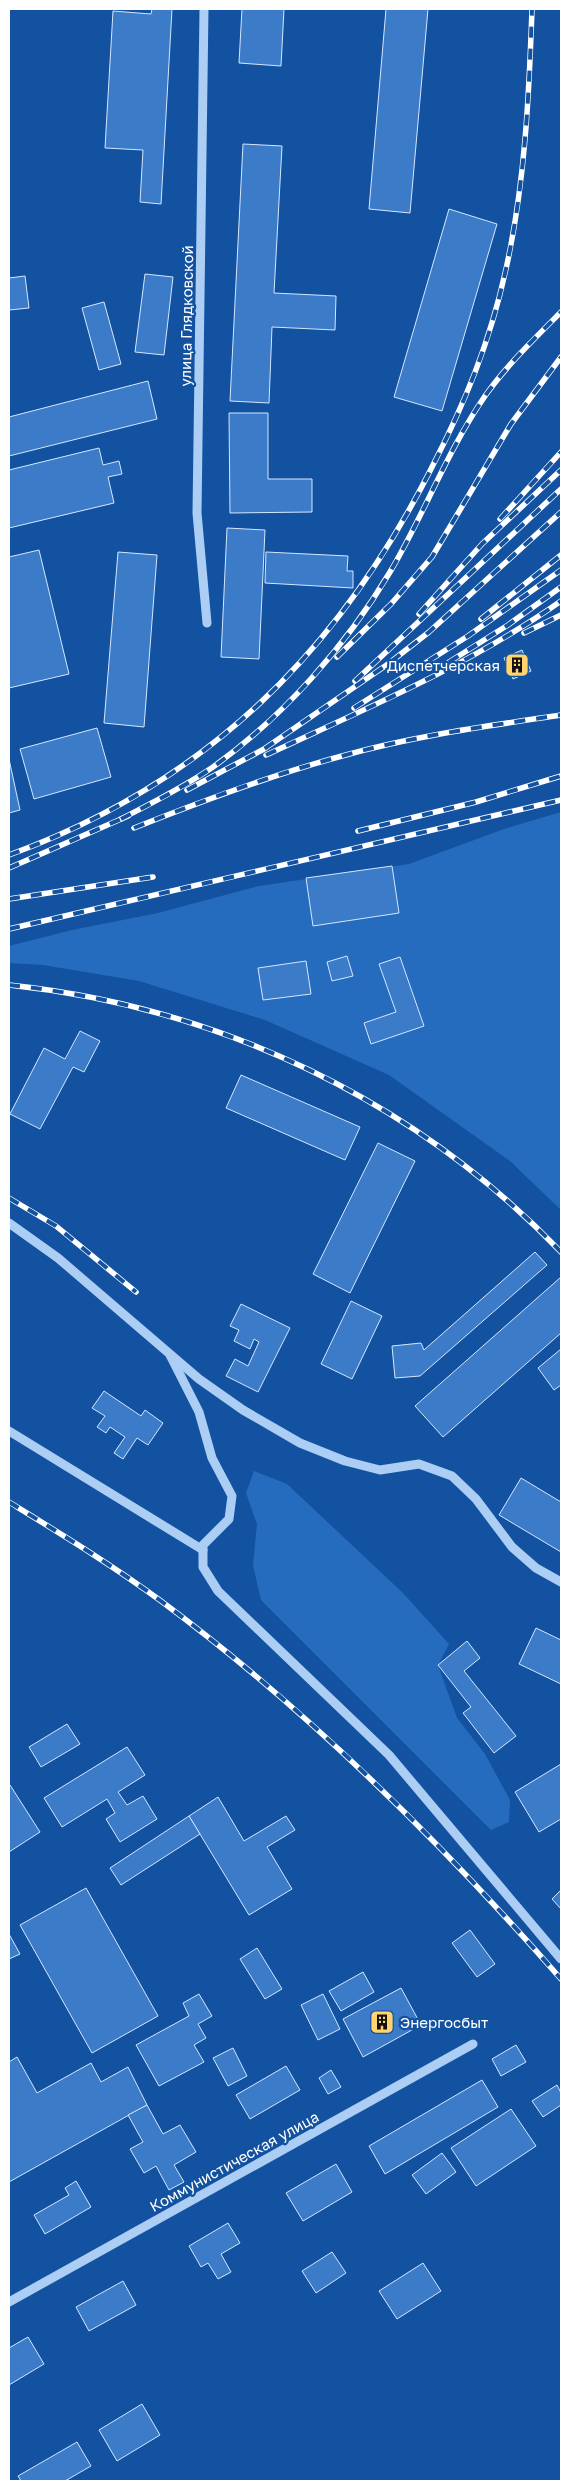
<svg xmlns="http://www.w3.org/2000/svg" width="570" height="2490" font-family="'Golos Text',sans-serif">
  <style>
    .green { fill: #266cbe }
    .building { fill: #3c7bc7; stroke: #d4e7fe }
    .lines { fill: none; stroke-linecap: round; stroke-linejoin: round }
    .minor { stroke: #accdf4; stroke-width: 9 }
    .rail-casing { stroke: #fff; stroke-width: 5.5 }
    .rail { stroke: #1352a0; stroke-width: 4; stroke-dasharray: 11; stroke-linecap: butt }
    .labels { text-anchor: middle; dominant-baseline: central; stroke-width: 4.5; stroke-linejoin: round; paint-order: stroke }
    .street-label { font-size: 15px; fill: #fff; stroke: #1352a0 }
    .poi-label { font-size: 15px; fill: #fff; stroke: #1352a0; text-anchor: end }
  </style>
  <rect width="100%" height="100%" fill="#1352a0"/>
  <g class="green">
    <path d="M561 812V1210L510 1161 389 1075 265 1020 139 981 43 965 9 963V946L72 930 158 913 259 886 409 864 504 829Z"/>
    <path d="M254 1471 287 1484 403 1593 449 1644 438 1665 457 1718 485 1754 510 1800 509 1822 491 1830 261 1600 253 1565 257 1524 246 1493Z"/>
  </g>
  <g class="building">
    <path d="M152 9H172L161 204 140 202 143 150 105 148 113 11 151 14Z"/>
    <path d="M242 9H284L281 66 239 63Z"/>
    <path d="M386 9H428L410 213 369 209Z"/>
    <path d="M243 144 282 146 274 293 336 296 335 330 272 327 269 403 230 401Z"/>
    <path d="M449 209 497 224 442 411 394 397Z"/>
    <path d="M145 274 173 277 164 355 135 352Z"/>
    <path d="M25 276 29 308 9 310V278Z"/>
    <path d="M104 302 121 364 99 370 82 308Z"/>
    <path d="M148 381 157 419 9 456V417Z"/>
    <path d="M229 413H268V479H312V512L230 513Z"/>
    <path d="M99 448 103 465 119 461 122 474 108 477 114 503 9 528V470Z"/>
    <path d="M227 528 265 530 259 659 221 657Z"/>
    <path d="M39 550 69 674 9 688V557Z"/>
    <path d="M118 552 157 555 144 727 104 723Z"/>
    <path d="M266 552 348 556 347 571H353V588L265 583Z"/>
    <path d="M522 650 531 671 513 679 504 658Z"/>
    <path d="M97 728 111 777 34 799 20 749Z"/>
    <path d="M9 759 20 810 9 813Z"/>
    <path d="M392 866 399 913 313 926 306 878Z"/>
    <path d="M347 956 353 976 332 981 327 962Z"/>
    <path d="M400 957 424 1026 371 1044 364 1023 396 1012 379 964Z"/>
    <path d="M306 961 311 994 263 1000 258 968Z"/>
    <path d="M80 1031 100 1041 84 1072 73 1067 40 1129 10 1114 44 1048 65 1059Z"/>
    <path d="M241 1075 360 1127 345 1160 226 1108Z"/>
    <path d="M378 1143 415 1161 350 1293 313 1274Z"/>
    <path d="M535 1252 547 1265 420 1376 395 1378 392 1346 421 1343 424 1350Z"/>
    <path d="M561 1277V1333L443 1437 415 1406Z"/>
    <path d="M351 1301 382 1316 352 1379 321 1364Z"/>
    <path d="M241 1304 290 1328 258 1392 226 1376 235 1359 248 1366 259 1342 254 1339 250 1349 234 1341 239 1330 230 1326Z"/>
    <path d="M561 1349V1385L554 1390 538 1368Z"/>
    <path d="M104 1391 141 1416 145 1410 163 1423 148 1445 137 1438 123 1459 114 1453 125 1437 110 1427 106 1433 97 1427 105 1416 92 1408Z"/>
    <path d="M521 1478 561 1502V1552L499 1515Z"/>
    <path d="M536 1628 561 1640V1684L519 1664Z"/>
    <path d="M467 1641 480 1658 464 1671 516 1736 494 1753 463 1713 471 1707 438 1665Z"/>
    <path d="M67 1724 80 1744 41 1767 29 1747Z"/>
    <path d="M127 1747 145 1775 118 1792 127 1805 143 1796 157 1819 120 1842 106 1819 115 1813 107 1799 62 1827 44 1798Z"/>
    <path d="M561 1764V1819L539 1832 515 1792Z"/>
    <path d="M10 1785 40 1832 9 1852V1786Z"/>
    <path d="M218 1797 244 1841 286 1816 295 1830 267 1847 292 1889 249 1915 189 1816Z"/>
    <path d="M189 1816 200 1834 121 1885 110 1868Z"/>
    <path d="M86 1888 158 2016 92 2053 20 1925Z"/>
    <path d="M561 1890V1909L552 1899Z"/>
    <path d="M470 1930 495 1964 477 1977 452 1943Z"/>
    <path d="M9 1934 20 1954 9 1959Z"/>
    <path d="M257 1948 282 1989 265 1999 240 1959Z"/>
    <path d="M363 1972 374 1992 341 2011 329 1991Z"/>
    <path d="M401 1988 421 2025 363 2057 343 2019Z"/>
    <path d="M199 1994 212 2016 198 2024 206 2038 194 2045 204 2062 159 2086 136 2045 189 2016 183 2003Z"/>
    <path d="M323 1994 340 2029 318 2040 301 2005Z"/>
    <path d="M516 2045 526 2062 501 2076 492 2059Z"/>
    <path d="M233 2048 247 2076 228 2086 213 2058Z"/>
    <path d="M17 2057 37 2093 91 2063 101 2082 128 2067 147 2105 9 2182V2062Z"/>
    <path d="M286 2066 300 2090 250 2119 236 2095Z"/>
    <path d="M331 2070 341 2087 328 2094 319 2078Z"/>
    <path d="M482 2080 498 2107 385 2174 369 2146Z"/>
    <path d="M557 2085 561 2093V2105L543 2117 532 2101Z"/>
    <path d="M147 2105 163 2134 180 2125 196 2152 174 2165 184 2182 169 2190 156 2166 144 2173 130 2149 143 2142 128 2115Z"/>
    <path d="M511 2109 536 2146 476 2186 451 2148Z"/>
    <path d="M442 2153 456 2172 426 2194 412 2175Z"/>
    <path d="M336 2164 352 2192 303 2221 286 2193Z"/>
    <path d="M76 2181 91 2207 45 2234 34 2215 69 2195 65 2188Z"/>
    <path d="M228 2223 240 2243 221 2254 231 2272 218 2279 208 2263 201 2267 189 2246Z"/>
    <path d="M332 2252 346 2273 316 2293 302 2271Z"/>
    <path d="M423 2263 441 2291 397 2319 379 2291Z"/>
    <path d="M123 2281 136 2305 89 2331 76 2307Z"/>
    <path d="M28 2337 44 2364 9 2385V2348Z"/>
    <path d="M142 2404 160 2435 117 2461 99 2430Z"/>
    <path d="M77 2442 91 2466 65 2481H21L18 2476Z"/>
  </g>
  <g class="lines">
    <g class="minor">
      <path d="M204 9 197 513 207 623"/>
      <path d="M9 1223 58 1258 199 1379 243 1410 300 1443 345 1461 380 1470 419 1464 452 1476 476 1499 512 1547 536 1568 561 1582"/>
      <path d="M170 1355 199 1412 212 1458 232 1496 229 1519 203 1545V1567L218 1591 389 1755 561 1959"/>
      <path d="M9 1431 203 1550"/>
      <path d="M9 2302 473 2044"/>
    </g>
    <g class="rail-casing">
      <g id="rail">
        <path d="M500 519 561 452"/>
        <path d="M419 614 482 544 561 470"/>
        <path d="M481 619 561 555"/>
        <path d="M524 633 561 615"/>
        <path d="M337 657 391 604 432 557 511 424 561 357"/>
        <path d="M449 662 508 625 561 587"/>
        <path d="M355 681 561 489"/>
        <path d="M354 708 468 636 561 570"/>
        <path d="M266 755C367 708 470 665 561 601"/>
        <path d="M187 790 264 749 388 664 429 632 561 512"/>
        <path d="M121 819C152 803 184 787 213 767 283 717 346 646 390 572 424 515 447 451 485 396 507 365 535 338 561 312"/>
        <path d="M134 828C202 801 271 775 342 756 413 736 488 726 561 715"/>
        <path d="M358 831 476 802 561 776"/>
        <path d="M9 855C206 783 337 654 431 469 465 403 490 342 506 269 525 183 529 96 532 9"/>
        <path d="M9 868 128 816"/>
        <path d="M9 899 153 877"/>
        <path d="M9 929 561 800"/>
        <path d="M9 985C219 1007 415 1100 561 1252"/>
        <path d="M9 1198 56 1226 136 1292"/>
        <path d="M9 1502C61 1534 112 1565 161 1601 308 1710 440 1841 561 1979"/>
      </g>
    </g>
    <use href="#rail" class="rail"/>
  </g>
  <defs>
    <g id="building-square" transform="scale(1.25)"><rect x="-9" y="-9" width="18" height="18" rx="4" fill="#ffd46f" stroke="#1352a0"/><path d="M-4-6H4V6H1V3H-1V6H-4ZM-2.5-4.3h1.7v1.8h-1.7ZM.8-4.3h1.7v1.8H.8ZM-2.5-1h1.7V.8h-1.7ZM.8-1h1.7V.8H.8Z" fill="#111"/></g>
  </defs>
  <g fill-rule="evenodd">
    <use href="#building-square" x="517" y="665"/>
    <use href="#building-square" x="382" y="2022"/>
  </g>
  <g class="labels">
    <g class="street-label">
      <text transform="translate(186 316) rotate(-89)">улица Глядковской</text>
      <text transform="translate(234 2161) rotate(-29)">Коммунистическая улица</text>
    </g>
    <g class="poi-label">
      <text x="500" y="665">Диспетчерская</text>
      <text x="400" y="2022" text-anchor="start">Энергосбыт</text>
    </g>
  </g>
  <rect width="570" height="2490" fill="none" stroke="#ffffff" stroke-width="20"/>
</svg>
